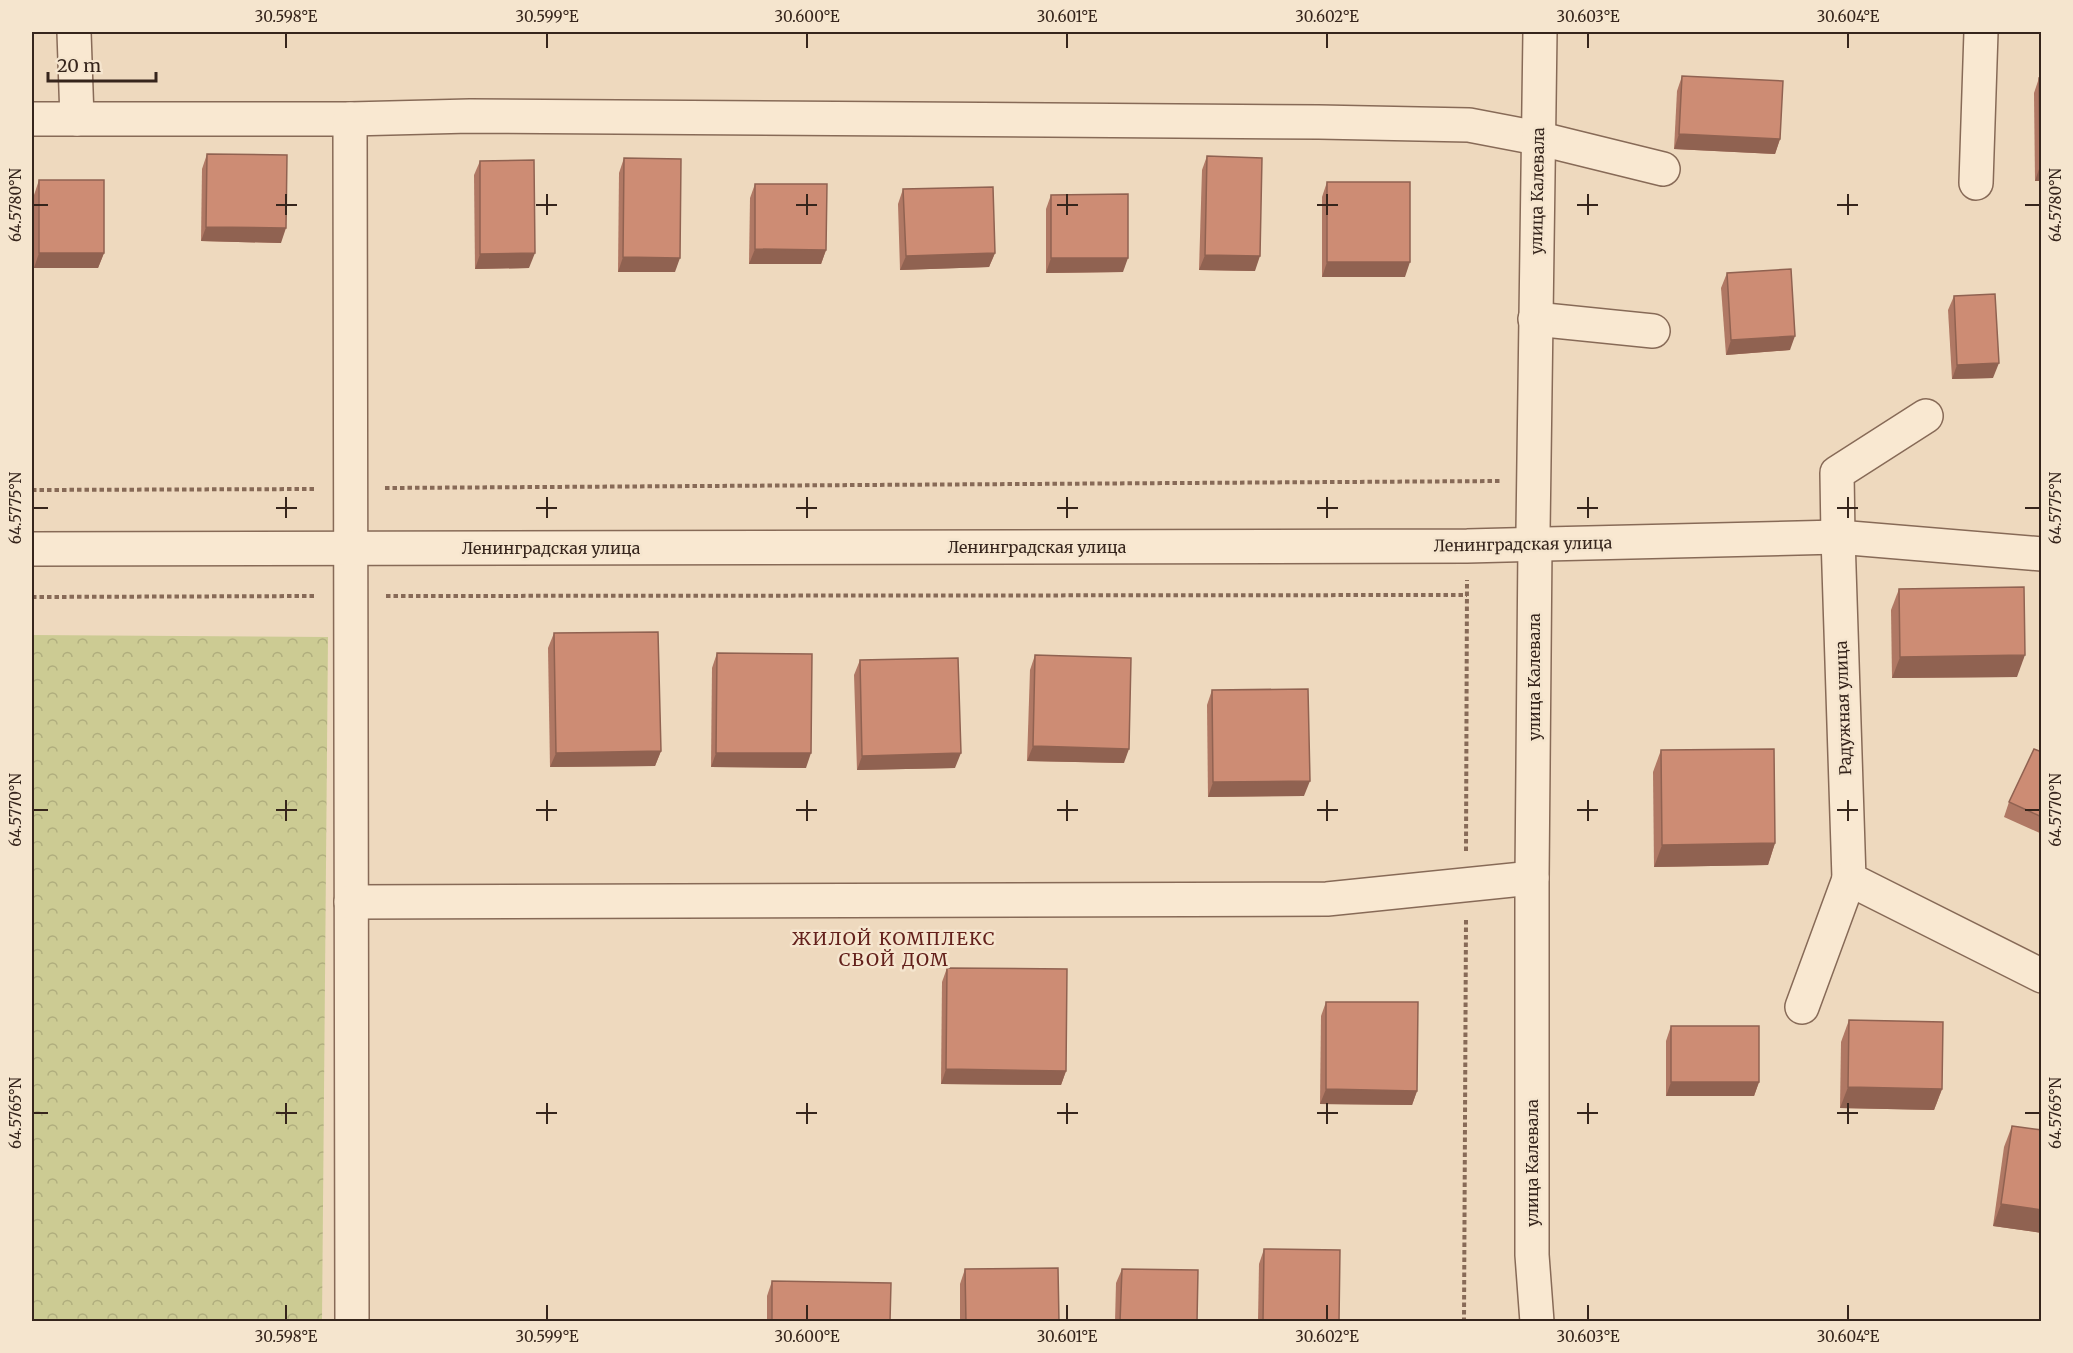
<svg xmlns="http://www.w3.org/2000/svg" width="2073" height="1353" font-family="Merriweather,serif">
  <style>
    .forest { fill: url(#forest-crowns) }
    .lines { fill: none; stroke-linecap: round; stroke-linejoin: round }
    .minor-casing { stroke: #876a57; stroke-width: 36 }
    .path { stroke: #876a57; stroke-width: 4; stroke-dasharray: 4.5 3; stroke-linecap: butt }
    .minor { stroke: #f9e8d1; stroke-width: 33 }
    .wall { fill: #b07864 }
    .shaded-wall { fill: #906251 }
    .building { fill: #cd8c74; stroke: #906251; stroke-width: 1.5 }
    .ticks { fill: none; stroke: #36251c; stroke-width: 2 }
    .labels { text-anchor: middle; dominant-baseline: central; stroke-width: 5; stroke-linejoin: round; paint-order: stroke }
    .street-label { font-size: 16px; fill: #36251c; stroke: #f5e5ce }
    .neighbourhood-label { font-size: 18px; letter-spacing: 1.5px; fill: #63201b; stroke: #f5e5ce }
    .neatline { fill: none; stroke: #36251c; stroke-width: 2 }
    .ticks-label { font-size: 15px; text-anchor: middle; fill: #36251c }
  </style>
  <defs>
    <pattern id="forest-crowns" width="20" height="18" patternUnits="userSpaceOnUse" patternTransform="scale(1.5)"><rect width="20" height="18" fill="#cccb93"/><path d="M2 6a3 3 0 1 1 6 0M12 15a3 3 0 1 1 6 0" fill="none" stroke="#b0ae7e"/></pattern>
  </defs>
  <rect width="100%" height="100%" fill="#eed9be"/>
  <path class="forest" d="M32 635 328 637 322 1321H32Z"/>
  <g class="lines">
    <g class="minor-casing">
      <g id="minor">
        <path d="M74 32 77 119"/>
        <path d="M32 119H350L470 116 1319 122 1469 125 1537 138 1663 169"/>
        <path d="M350 119 352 1322"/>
        <path d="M1976 183 1981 32"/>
        <path d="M1535 319 1653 331"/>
        <path d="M1926 416 1837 473 1838 537 1849 879 2042 976"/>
        <path d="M32 549 1467 546 1838 537 2042 554"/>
        <path d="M351 902 1327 899 1532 878"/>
        <path d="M1802 1007 1849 879"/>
        <path d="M1537 1322 1532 1255V878L1535 545 1533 531 1540 32"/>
      </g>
    </g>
    <g class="path">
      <path d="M385 488 1500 481"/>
      <path d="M32 490 315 489"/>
      <path d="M386 596 1467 595"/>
      <path d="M32 597 316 596"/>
      <path d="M1466 851 1467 580"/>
      <path d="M1464 1322 1466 919"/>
    </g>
    <use href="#minor" class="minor"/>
  </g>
  <g class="wall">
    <path d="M1682 76 1780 139 1775 154 1674 149 1677 91Z"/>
    <path d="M2039 78 2042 181H2035L2034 93Z"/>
    <path d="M207 154 281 243 201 241 202 169Z"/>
    <path d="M1207 156 1255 271 1199 270 1202 170Z"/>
    <path d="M624 158 675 272H618L619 173Z"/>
    <path d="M480 161 529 268 475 269 474 175Z"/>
    <path d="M39 180 104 253 98 268H34V195Z"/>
    <path d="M1327 182 1405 277H1322V197Z"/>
    <path d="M755 184 826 250 821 264H749L750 198Z"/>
    <path d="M903 189 995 253 989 267 900 270 898 204Z"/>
    <path d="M1051 195 1123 272 1046 273V209Z"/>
    <path d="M1727 273 1790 350 1726 355 1721 288Z"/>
    <path d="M1954 296 1993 378 1952 379 1948 310Z"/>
    <path d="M1899 589 2017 677 1892 678 1891 610Z"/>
    <path d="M554 633 661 751 655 766 550 767 548 648Z"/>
    <path d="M717 653 806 768 711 767 712 668Z"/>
    <path d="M1035 655 1124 763 1027 761 1030 670Z"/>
    <path d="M860 660 955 768 857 770 854 675Z"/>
    <path d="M1212 690 1304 796 1208 797 1207 705Z"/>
    <path d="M1661 750 1775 843 1768 865 1654 867 1653 772Z"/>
    <path d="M2042 752V834L2004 817 2009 802Z"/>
    <path d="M947 968 1066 1071 1061 1085 941 1084 942 982Z"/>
    <path d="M1326 1002 1417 1091 1412 1105 1320 1104 1321 1016Z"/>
    <path d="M1849 1020 1942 1089 1934 1110 1840 1108 1841 1042Z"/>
    <path d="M1671 1026 1759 1082 1754 1096H1666V1041Z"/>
    <path d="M2012 1126 2042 1130V1233L1993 1226 2004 1147Z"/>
    <path d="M1264 1249 1339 1322H1258L1259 1264Z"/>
    <path d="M965 1269 1059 1322H960V1284Z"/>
    <path d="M1122 1269 1197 1322H1115L1116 1283Z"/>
    <path d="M772 1281 890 1322H767V1296Z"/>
  </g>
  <g class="shaded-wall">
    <path d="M180 32H247L180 33Z"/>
    <path d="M599 32H692L691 33H599Z"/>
    <path d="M753 32H837L836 34H752Z"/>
    <path d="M1679 134 1780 139 1775 154 1674 149Z"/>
    <path d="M2040 166H2042V181H2035Z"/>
    <path d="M206 227 286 228 281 243 201 241Z"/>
    <path d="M755 249 826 250 821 264H749Z"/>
    <path d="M39 253H104L98 268H34Z"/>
    <path d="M535 253 529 268 475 269 480 254Z"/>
    <path d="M995 253 989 267 900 270 906 256Z"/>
    <path d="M1205 255 1260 256 1255 271 1199 270Z"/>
    <path d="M623 257 680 258 675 272H618Z"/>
    <path d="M1051 258H1128L1123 272 1046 273Z"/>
    <path d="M1327 262H1410L1405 277H1322Z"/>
    <path d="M1795 336 1790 350 1726 355 1731 340Z"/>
    <path d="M1999 363 1993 378 1952 379 1957 365Z"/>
    <path d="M2025 655 2017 677 1892 678 1900 657Z"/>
    <path d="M1033 746 1129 749 1124 763 1027 761Z"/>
    <path d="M661 751 655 766 550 767 556 753Z"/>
    <path d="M716 753H811L806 768 711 767Z"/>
    <path d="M961 753 955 768 857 770 862 756Z"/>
    <path d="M1310 781 1304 796 1208 797 1213 782Z"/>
    <path d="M1775 843 1768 865 1654 867 1662 845Z"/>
    <path d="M946 1069 1066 1071 1061 1085 941 1084Z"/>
    <path d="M1671 1082H1759L1754 1096H1666Z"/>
    <path d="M1848 1087 1942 1089 1934 1110 1840 1108Z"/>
    <path d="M1326 1089 1417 1091 1412 1105 1320 1104Z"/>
    <path d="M2001 1204 2042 1210V1233L1993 1226Z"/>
  </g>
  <g class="building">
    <path d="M1682 76 1783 81 1780 139 1679 134Z"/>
    <path d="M2039 78H2042V166H2040Z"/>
    <path d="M207 154 287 155 286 228 206 227Z"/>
    <path d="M1207 156 1262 158 1260 256 1205 255Z"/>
    <path d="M624 158 681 159 680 258 623 257Z"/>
    <path d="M534 160 535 253 480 254V161Z"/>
    <rect x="39" y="180" width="65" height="73"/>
    <rect x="1327" y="182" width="83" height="80"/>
    <path d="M755 184H827L826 250 755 249Z"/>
    <path d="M993 187 995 253 906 256 903 189Z"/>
    <path d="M1128 194V258H1051V195Z"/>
    <path d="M1791 269 1795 336 1731 340 1727 273Z"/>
    <path d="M1995 294 1999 363 1957 365 1954 296Z"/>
    <path d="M2024 587 2025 655 1900 657 1899 589Z"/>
    <path d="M658 632 661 751 556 753 554 633Z"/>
    <path d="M717 653 812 654 811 753H716Z"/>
    <path d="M1035 655 1131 658 1129 749 1033 746Z"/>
    <path d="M958 658 961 753 862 756 860 660Z"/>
    <path d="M1308 689 1310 781 1213 782 1212 690Z"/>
    <path d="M1774 749 1775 843 1662 845 1661 750Z"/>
    <path d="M2034 749 2042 752V817L2009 802Z"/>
    <path d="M947 968 1067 969 1066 1071 946 1069Z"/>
    <path d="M1326 1002H1418L1417 1091 1326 1089Z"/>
    <path d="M1849 1020 1943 1022 1942 1089 1848 1087Z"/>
    <rect x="1671" y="1026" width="88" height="56"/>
    <path d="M2012 1126 2042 1130V1210L2001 1204Z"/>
    <path d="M1264 1249 1340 1250 1339 1322H1263Z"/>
    <path d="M1058 1268 1059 1322H966L965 1269Z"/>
    <path d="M1122 1269 1198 1270 1197 1322H1120Z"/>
    <path d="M772 1281 891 1283 890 1322H772Z"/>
  </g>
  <path class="ticks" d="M286 33V48M547 33V48M807 33V48M1067 33V48M1327 33V48M1588 33V48M1848 33V48M286 194V215M547 194V215M807 194V215M1067 194V215M1327 194V215M1588 194V215M1848 194V215M33 205H48M276 205H297M536 205H557M796 205H817M1057 205H1078M1317 205H1338M1577 205H1598M1837 205H1858M2025 205H2040M286 497V518M547 497V518M807 497V518M1067 497V518M1327 497V518M1588 497V518M1848 497V518M33 508H48M276 508H297M536 508H557M796 508H817M1057 508H1078M1317 508H1338M1577 508H1598M1837 508H1858M2025 508H2040M286 800V821M547 800V821M807 800V821M1067 800V821M1327 800V821M1588 800V821M1848 800V821M33 810H48M276 810H297M536 810H557M796 810H817M1057 810H1078M1317 810H1338M1577 810H1598M1837 810H1858M2025 810H2040M286 1103V1124M547 1103V1124M807 1103V1124M1067 1103V1124M1327 1103V1124M1588 1103V1124M1848 1103V1124M33 1113H48M276 1113H297M536 1113H557M796 1113H817M1057 1113H1078M1317 1113H1338M1577 1113H1598M1837 1113H1858M2025 1113H2040M286 1305V1320M547 1305V1320M807 1305V1320M1067 1305V1320M1327 1305V1320M1588 1305V1320M1848 1305V1320"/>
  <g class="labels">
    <g class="street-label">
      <text transform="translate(1537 191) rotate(-89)">улица Калевала</text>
      <text transform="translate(1523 544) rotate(-1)">Ленинградская улица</text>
      <text x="1037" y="547">Ленинградская улица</text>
      <text x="551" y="548">Ленинградская улица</text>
      <text transform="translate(1534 677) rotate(-90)">улица Калевала</text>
      <text transform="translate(1843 708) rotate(-92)">Радужная улица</text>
      <text transform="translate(1532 1163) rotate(-90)">улица Калевала</text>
    </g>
    <g class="neighbourhood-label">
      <text x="894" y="938">ЖИЛОЙ КОМПЛЕКС<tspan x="894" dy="21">СВОЙ ДОМ</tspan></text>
    </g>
  </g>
  <rect width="2073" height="1353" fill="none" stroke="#f5e5ce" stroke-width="66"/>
  <path d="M48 72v9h108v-9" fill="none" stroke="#36251c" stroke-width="3"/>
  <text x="57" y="72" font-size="18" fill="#36251c" stroke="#f5e5ce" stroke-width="4.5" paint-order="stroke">20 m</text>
  <rect x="33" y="33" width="2007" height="1287" class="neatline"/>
  <g class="ticks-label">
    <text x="286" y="22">30.598°E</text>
    <text x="547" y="22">30.599°E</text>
    <text x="807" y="22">30.600°E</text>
    <text x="1067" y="22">30.601°E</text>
    <text x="1327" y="22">30.602°E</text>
    <text x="1588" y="22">30.603°E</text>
    <text x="1848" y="22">30.604°E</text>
    <text transform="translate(16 205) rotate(-90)" y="5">64.5780°N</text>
    <text transform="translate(2056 205) rotate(-90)" y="5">64.5780°N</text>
    <text transform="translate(16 508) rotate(-90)" y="5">64.5775°N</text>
    <text transform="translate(2056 508) rotate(-90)" y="5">64.5775°N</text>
    <text transform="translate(16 810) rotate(-90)" y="5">64.5770°N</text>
    <text transform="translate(2056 810) rotate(-90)" y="5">64.5770°N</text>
    <text transform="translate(16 1113) rotate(-90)" y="5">64.5765°N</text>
    <text transform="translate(2056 1113) rotate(-90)" y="5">64.5765°N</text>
    <text x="286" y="1342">30.598°E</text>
    <text x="547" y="1342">30.599°E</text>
    <text x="807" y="1342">30.600°E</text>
    <text x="1067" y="1342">30.601°E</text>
    <text x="1327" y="1342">30.602°E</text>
    <text x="1588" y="1342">30.603°E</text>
    <text x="1848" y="1342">30.604°E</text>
  </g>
</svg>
